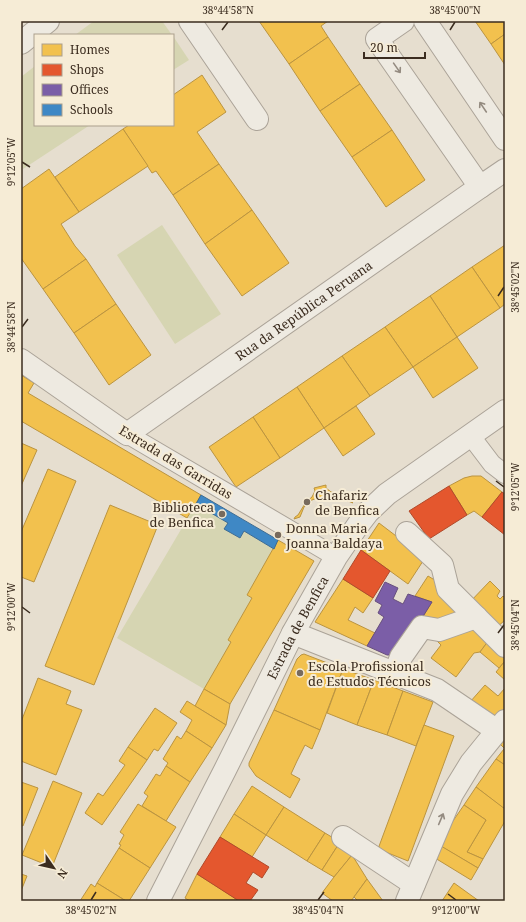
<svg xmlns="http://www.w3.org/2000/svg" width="526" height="922" font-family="'Noto Serif',serif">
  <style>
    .green { fill: #d6d5b2 }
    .homes { fill: #f2c14e; stroke: #bb9440 }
    .shops { fill: #e4572e; stroke: #b14a2a }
    .offices { fill: #7b5ea7; stroke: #684f7e }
    .schools { fill: #3f88c5; stroke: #3e6c93 }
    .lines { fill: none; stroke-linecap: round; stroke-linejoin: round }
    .pedestrian-casing { stroke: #aba398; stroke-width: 20 }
    .minor-casing { stroke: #aba398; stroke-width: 24 }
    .tertiary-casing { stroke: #aba398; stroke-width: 24 }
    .pedestrian { stroke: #eeeae1; stroke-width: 18 }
    .minor { stroke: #eeeae1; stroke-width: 22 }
    .tertiary { stroke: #eeeae1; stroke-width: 22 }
    .oneway { stroke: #948b80 }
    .ticks { fill: none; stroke: #3b2c1f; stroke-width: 1.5 }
    .poi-dot { fill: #776a5d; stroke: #f6ecd6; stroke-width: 1.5 }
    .labels { text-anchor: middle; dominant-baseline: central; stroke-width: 4; stroke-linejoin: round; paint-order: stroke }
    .street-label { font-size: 13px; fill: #3b2c1f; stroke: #f6ecd6 }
    .poi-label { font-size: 13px; fill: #3b2c1f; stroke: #f6ecd6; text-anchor: start }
    .neatline { fill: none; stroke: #3b2c1f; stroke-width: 1.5 }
    .ticks-label { font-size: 10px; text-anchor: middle; fill: #3b2c1f }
  </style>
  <rect width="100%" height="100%" fill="#e6decf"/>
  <g class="green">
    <path d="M94 21H162L172 35H75Z"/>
    <path d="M173 36 189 60 173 70Z"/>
    <path d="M35 66V125H90L23 169 21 165V77Z"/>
    <path d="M162 225 221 314 175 344 117 255Z"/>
    <path d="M196 504 228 523 225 529 240 538 244 531 274 549 247 595 252 598 228 640 231 642 204 689 117 638Z"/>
  </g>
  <g class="homes">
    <path d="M259 21H328L321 26 328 37 289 64Z"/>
    <path d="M475 21H505V34L491 44Z"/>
    <path d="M505 34V65L491 44Z"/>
    <path d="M328 37 360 84 320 111 289 64Z"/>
    <path d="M202 75 226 112 197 132 219 164 173 195 156 171 152 173 123 129 129 125H173V95Z"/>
    <path d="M360 84 392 130 352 157 320 111Z"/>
    <path d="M123 129 148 166 79 212 55 177Z"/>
    <path d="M392 130 425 180 386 207 352 157Z"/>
    <path d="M219 164 252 210 205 244 173 195Z"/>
    <path d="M49 169 79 212 61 224 75 246 86 259 43 289 21 258V189Z"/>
    <path d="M252 210 289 263 242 296 205 244Z"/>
    <path d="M505 245V304L500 308 472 267Z"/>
    <path d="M86 259 116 304 74 333 43 289Z"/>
    <path d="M472 267 500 308 457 337 430 296Z"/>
    <path d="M430 296 457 337 413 367 385 327Z"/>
    <path d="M116 304 151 355 109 385 74 333Z"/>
    <path d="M385 327 413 367 370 396 342 356Z"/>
    <path d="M457 337 478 368 433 398 413 367Z"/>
    <path d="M342 356 370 396 324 428 297 387Z"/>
    <path d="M21 375 34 383 28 393 201 495 187 518 21 421Z"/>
    <path d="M297 387 324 428 280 458 253 417Z"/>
    <path d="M356 406 375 434 343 456 324 428Z"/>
    <path d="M253 417 280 458 236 487 209 447Z"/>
    <path d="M21 443 37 450 21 486Z"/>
    <path d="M48 469 76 481 34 582 21 577V532Z"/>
    <path d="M472 476H481L502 492 482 517 474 511 467 515 449 486 464 478Z"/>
    <path d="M326 485V488L331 492 341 494 348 498 353 503 338 497 327 495 328 498 317 500V498L312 500 304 507 300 517 294 519 295 517 298 515 306 502 312 497 315 491 314 488Z"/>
    <path d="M110 505 158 525 94 685 45 666Z"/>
    <path d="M379 523 425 558 408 584 361 550Z"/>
    <path d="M278 540 314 561 230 704 204 689 231 642 228 640 252 598 247 595Z"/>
    <path d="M428 576 438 582V593L470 616 442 628 422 618 432 602 415 596Z"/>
    <path d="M343 579 373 598 363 613 355 607 348 620 375 633 367 646 315 622Z"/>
    <path d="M490 581 500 591 497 596 500 599 503 596 505 598V620L495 629 468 604Z"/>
    <path d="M469 625 489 640 480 652 474 653 456 677 431 658 441 645 431 635Z"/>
    <path d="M489 640 505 655V661L499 668 480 652Z"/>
    <path d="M304 654 343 669 320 730 274 710 297 659 301 655Z"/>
    <path d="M505 661V680L496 672Z"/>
    <path d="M343 669 374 680 357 725 327 713Z"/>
    <path d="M38 678 71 691 66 704 82 710 56 775 21 761V722Z"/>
    <path d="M374 680 403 691 387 735 357 725Z"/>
    <path d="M485 685 498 696 505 688V715L499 721 470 702Z"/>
    <path d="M204 689 230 704 226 725 195 706Z"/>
    <path d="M403 691 433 702 416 746 387 735Z"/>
    <path d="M187 701 226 725 212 748 186 731 192 720 180 712Z"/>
    <path d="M155 708 177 723 158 751 154 749 147 760 128 747Z"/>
    <path d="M274 710 320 730 312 749 305 745 297 761 291 774 300 779 290 798 256 776 249 766V763Z"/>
    <path d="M424 725 454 736 408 861 378 849Z"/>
    <path d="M186 731 212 748 190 782 166 766 168 763 163 759 177 736 181 739Z"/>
    <path d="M505 738V749L500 744Z"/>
    <path d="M128 747 147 760 102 825 85 813 98 793 103 796 125 765 119 761Z"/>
    <path d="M504 749H505V765L496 759Z"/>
    <path d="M496 759 505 765V806L503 808 476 787Z"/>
    <path d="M166 766 190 782 166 821 142 806 148 796 144 793 156 774 160 776Z"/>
    <path d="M53 781 82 793 52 867 22 855Z"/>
    <path d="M21 782 38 788 23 826 21 825Z"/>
    <path d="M252 786 284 807 266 835 234 814Z"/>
    <path d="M476 787 505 809V821L483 859 467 852 486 820 464 805Z"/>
    <path d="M138 804 176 827 150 868 119 848 121 845 119 844 124 835 120 832Z"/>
    <path d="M464 805 486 820 467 852 483 859 478 868 437 844Z"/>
    <path d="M284 807 325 833 307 861 266 835Z"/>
    <path d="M234 814 266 835 252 857 220 837Z"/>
    <path d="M325 833 340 842 322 870 307 861Z"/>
    <path d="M340 842 352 855 334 877 322 870Z"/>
    <path d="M441 846 478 868 471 880 435 858Z"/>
    <path d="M119 848 150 868 129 901H126L97 883Z"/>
    <path d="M352 855 367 879 351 901H333L322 893 334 877Z"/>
    <path d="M21 874 27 876 21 891Z"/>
    <path d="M197 874 238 900 190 901 185 898Z"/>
    <path d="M367 879 383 901H358L354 897Z"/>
    <path d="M97 883 126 901H80L91 884 95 887Z"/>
    <path d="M454 883 479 901H442Z"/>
  </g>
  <g class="shops">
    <path d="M449 486 467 515 429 539 409 511Z"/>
    <path d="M502 492 505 494V535L482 517Z"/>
    <path d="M361 550 390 571 373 598 343 579Z"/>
    <path d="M220 837 269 867 262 878 253 872 246 883 258 890 250 901H239L197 874Z"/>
  </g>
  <path class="offices" d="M385 582 398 588 393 599 403 604 408 594 432 602 422 618 390 655H387L367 646 384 617 378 613 382 605 375 601Z"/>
  <path class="schools" d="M201 495 278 540 274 549 244 531 240 538 224 529 228 523 196 504Z"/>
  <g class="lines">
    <g class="pedestrian-casing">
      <g id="pedestrian">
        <path d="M127 434 336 557"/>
        <path d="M470 435 492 464 505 474"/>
      </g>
    </g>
    <g class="minor-casing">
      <g id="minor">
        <path d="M190 21 257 119"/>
        <path d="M403 21 377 39 480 187 505 170"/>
        <path d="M425 21 505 139"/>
        <path d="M21 43 48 21"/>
        <path id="s1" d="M21 360 127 434 480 187"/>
        <path d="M407 533 442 565 448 589 505 646"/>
        <path d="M293 633 437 690 496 730"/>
        <path d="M395 673 401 657 422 627 439 630 476 617"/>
        <path d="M343 837 414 884"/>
        <path d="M407 901 452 794 471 763 505 721"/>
      </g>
    </g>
    <g class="tertiary-casing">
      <g id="tertiary">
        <path id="s2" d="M158 901 225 770 293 633 336 557 358 525 368 512 387 494 505 411"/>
      </g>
    </g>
    <use href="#pedestrian" class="pedestrian"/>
    <use href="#minor" class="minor"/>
    <use href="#tertiary" class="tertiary"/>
  </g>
  <defs><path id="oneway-shaft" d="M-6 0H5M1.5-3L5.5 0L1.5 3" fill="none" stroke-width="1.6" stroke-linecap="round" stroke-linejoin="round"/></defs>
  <g class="oneway">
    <use href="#oneway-shaft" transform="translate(397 68) rotate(55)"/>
    <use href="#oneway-shaft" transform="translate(483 107) rotate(-124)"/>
    <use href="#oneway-shaft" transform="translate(441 819) rotate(-67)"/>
  </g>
  <path class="ticks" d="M222 30 228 22M450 30 455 22M22 162 30 167M498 296 504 287M22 327 28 319M496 481 504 487M22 607 30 613M498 633 504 625M448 894 456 900M91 900 96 892M318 900 324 892"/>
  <g class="poi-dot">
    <circle cx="307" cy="502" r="4"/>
    <circle cx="222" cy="514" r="4"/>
    <circle cx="278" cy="535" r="4"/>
    <circle cx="300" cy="673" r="4"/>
  </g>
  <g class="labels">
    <g class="street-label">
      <text stroke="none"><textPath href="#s1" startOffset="345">Rua da República Peruana</textPath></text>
      <text transform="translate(176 462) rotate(31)">Estrada das Garridas</text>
      <text stroke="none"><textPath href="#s2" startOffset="307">Estrada de Benfica</textPath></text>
    </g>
    <g class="poi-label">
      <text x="315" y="495">Chafariz<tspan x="315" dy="15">de Benfica</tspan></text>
      <text x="214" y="507" text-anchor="end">Biblioteca<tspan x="214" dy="15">de Benfica</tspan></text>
      <text x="286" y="528">Donna Maria<tspan x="286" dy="15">Joanna Baldaya</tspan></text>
      <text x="308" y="666">Escola Profissional<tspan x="308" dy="15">de Estudos Técnicos</tspan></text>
    </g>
  </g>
  <rect width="526" height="922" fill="none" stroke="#f6ecd6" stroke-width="44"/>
  <rect x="34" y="34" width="140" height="92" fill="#f6ecd6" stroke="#ab9f8d"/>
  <rect x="42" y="44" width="20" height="12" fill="#f2c14e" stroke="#ab9f8d"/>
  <text x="70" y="54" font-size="12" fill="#3b2c1f">Homes</text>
  <rect x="42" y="64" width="20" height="12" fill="#e4572e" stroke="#ab9f8d"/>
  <text x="70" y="74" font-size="12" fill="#3b2c1f">Shops</text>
  <rect x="42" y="84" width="20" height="12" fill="#7b5ea7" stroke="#ab9f8d"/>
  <text x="70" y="94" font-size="12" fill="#3b2c1f">Offices</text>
  <rect x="42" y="104" width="20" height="12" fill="#3f88c5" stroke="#ab9f8d"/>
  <text x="70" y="114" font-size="12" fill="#3b2c1f">Schools</text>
  <g transform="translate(54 868) rotate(124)" stroke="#f6ecd6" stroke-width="3" paint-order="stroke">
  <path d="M0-3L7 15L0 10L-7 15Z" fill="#3b2c1f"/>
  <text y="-6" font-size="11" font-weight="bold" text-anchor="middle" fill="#3b2c1f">N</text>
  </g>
  <path d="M364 52v6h61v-6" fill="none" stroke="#3b2c1f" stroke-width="2"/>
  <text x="370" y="52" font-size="12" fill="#3b2c1f" stroke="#f6ecd6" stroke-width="3" paint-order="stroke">20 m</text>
  <rect x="22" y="22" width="482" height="878" class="neatline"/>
  <g class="ticks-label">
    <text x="228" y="14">38°44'58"N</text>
    <text x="455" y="14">38°45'00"N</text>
    <text transform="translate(11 162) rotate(-90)" y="4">9°12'05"W</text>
    <text transform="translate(515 287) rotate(-90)" y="4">38°45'02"N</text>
    <text transform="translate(11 327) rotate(-90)" y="4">38°44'58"N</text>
    <text transform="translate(515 487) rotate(-90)" y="4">9°12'05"W</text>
    <text transform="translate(11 607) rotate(-90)" y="4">9°12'00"W</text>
    <text transform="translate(515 625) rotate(-90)" y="4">38°45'04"N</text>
    <text x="91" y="914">38°45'02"N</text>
    <text x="318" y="914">38°45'04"N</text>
    <text x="456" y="914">9°12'00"W</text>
  </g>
</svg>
